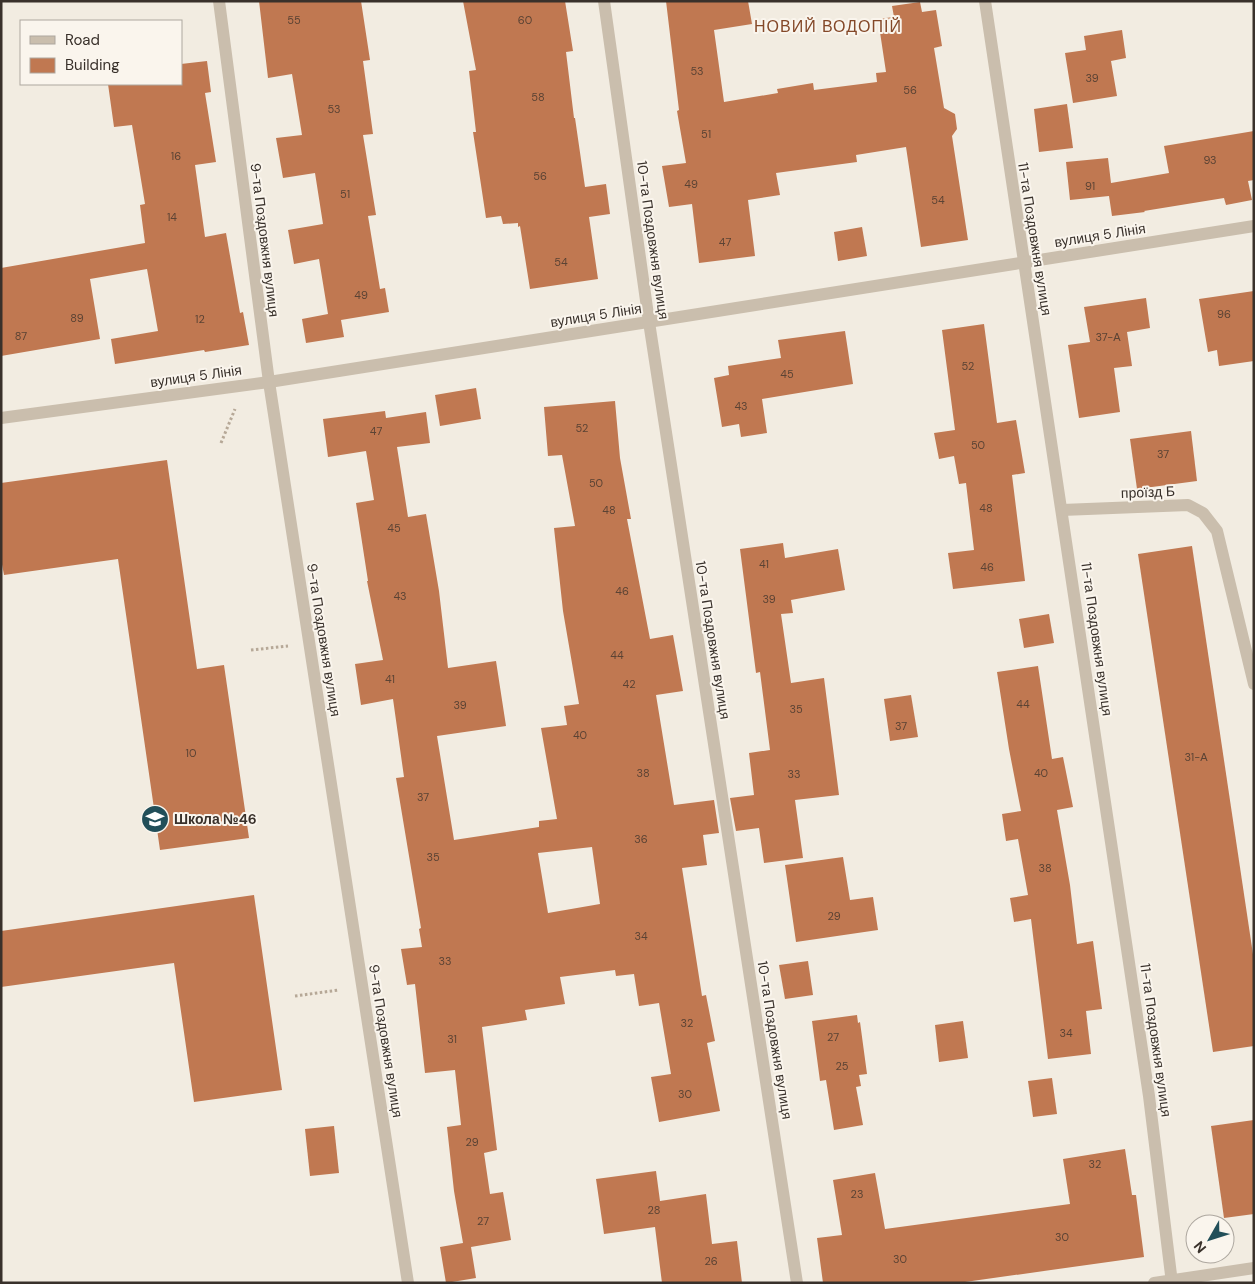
<svg xmlns="http://www.w3.org/2000/svg" width="1255" height="1284" font-family="'DM Sans',sans-serif">
  <style>
    .building { fill: #c07851; fill-rule: evenodd }
    .lines { fill: none; stroke-linecap: round; stroke-linejoin: round }
    .path { stroke: #b6a897; stroke-width: 3; stroke-dasharray: 2.5 2.5; stroke-linecap: butt }
    .street { stroke: #cabead; stroke-width: 12 }
    .labels { text-anchor: middle; dominant-baseline: central; stroke-width: 4; stroke-linejoin: round; paint-order: stroke }
    .number-label { font-size: 11px; fill: #5b4334 }
    .street-label { font-size: 14px; fill: #39312b; stroke: #faf5ed }
    .poi-label { font-size: 14px; font-weight: bold; fill: #39312b; stroke: #faf5ed; text-anchor: start }
    .quarter-label { font-size: 16px; letter-spacing: 1px; fill: #844828; stroke: #faf5ed }
  </style>
  <rect width="100%" height="100%" fill="#f2ece1"/>
  <g class="building">
    <path d="M259 1H361L370 60 363 61 373 134 363 135 376 215 368 216 380 289 385 288 389 312 341 320 344 337 306 343 302 319 328 314 319 259 294 264 288 230 323 224 315 173 283 178 276 138 302 135 292 74 268 78Z"/>
    <path d="M463 1H565L573 51 566 52 574 118H575L585 187 606 184 610 214 589 217 598 279 530 289 520 226 518 227V223L503 224 501 216 486 218 473 132H476L469 71 476 70Z"/>
    <path d="M666 1H748L752 24 714 30 724 102 778 93 777 89 813 83 814 90 877 82 876 73 886 72 878 19 894 17 892 6 920 2 922 12 936 10 942 46 934 48 944 108 955 114 957 129 952 136 968 240 921 247 906 147 856 155 857 162 776 173 780 195 748 200 755 256 699 263 692 204 669 207 662 166 686 163 677 111 679 110Z"/>
    <path d="M1122 30 1126 58 1111 61 1117 96 1073 103 1065 53 1086 50 1084 36Z"/>
    <path d="M207 61 211 92 205 93 216 162 195 165 205 237 226 233 240 313 243 312 249 345 205 352 204 350 115 364 111 339 158 331 147 269 90 279 100 339 1 356V268L145 243 140 205 145 204 132 125 114 127 108 84H181V64Z"/>
    <path d="M1067 104 1073 148 1039 152 1034 109Z"/>
    <path d="M1254 131V180L1248 181 1252 200 1226 205 1224 198 1144 211 1145 212 1112 216 1109 196 1070 200 1066 162 1108 158 1111 183 1169 173 1164 146Z"/>
    <path d="M862 227 867 256 838 261 834 232Z"/>
    <path d="M1254 291V361L1219 366 1217 350 1208 352 1199 299Z"/>
    <path d="M1146 298 1150 328 1127 332 1132 366 1114 368 1120 412 1079 418 1068 345 1090 342 1084 307Z"/>
    <path d="M984 324 997 423 1016 420 1025 473 1012 475 1025 581 953 589 948 553 974 550 966 483 959 484 954 456 939 459 934 433 955 430 942 330Z"/>
    <path d="M845 331 853 384 762 399 767 433 741 437 739 424 722 427 714 378 729 375 728 366 781 358 778 340Z"/>
    <path d="M476 388 481 419 440 426 435 395Z"/>
    <path d="M615 401 620 458 631 519H627L650 639 673 635 683 691 656 695 674 805 714 800 719 833 703 835 707 865 682 868 702 996 706 995 715 1041 707 1043 720 1111 659 1122 651 1077 671 1074 659 1003 639 1006 634 974 616 976 615 970 560 977 565 1004 525 1010 527 1020 482 1027 497 1150 484 1153 490 1194 503 1192 511 1240 471 1247 476 1278 446 1283 440 1247 463 1243 454 1191 447 1127 461 1125 455 1070 425 1073 415 984 407 985 401 949 422 947 419 929 421 928 396 778 404 777 393 699 361 705 355 664 383 660 367 581H368L356 503 374 500 366 451 328 457 323 419 385 411 386 418 426 412 430 443 397 447 408 517 426 514 439 591 448 668 496 661 506 726 437 736 454 840 539 827V821L557 819 541 728 567 725 564 706 579 704 563 611 554 528 575 526 562 455 548 456 544 407ZM592 847 600 904 548 913 538 853Z"/>
    <path d="M1191 431 1197 481 1137 489 1130 439Z"/>
    <path d="M167 460 197 669 224 665 249 838 160 850 118 559 4 575 1 559V483Z"/>
    <path d="M783 543 785 558 838 549 845 590 791 600 793 613 781 614 791 683 824 678 839 795 795 800 803 858 764 863 759 828 736 831 730 798 754 795 749 753 770 750 760 672 756 673 740 549Z"/>
    <path d="M1192 546 1254 961V1046L1213 1052 1138 554Z"/>
    <path d="M1049 614 1054 643 1024 648 1019 619Z"/>
    <path d="M1038 666 1052 759 1063 757 1073 807 1057 810 1070 885 1077 944 1093 941 1102 1009 1086 1011 1091 1054 1048 1059 1031 919 1014 922 1010 898 1028 895 1018 839 1006 841 1002 814 1021 811 1009 749 997 672Z"/>
    <path d="M911 695 918 737 890 741 884 699Z"/>
    <path d="M843 857 850 900 873 897 878 930 796 942 785 865Z"/>
    <path d="M254 895 282 1090 194 1102 174 963 1 987V931Z"/>
    <path d="M808 961 813 995 785 999 779 965Z"/>
    <path d="M857 1015 858 1023 860 1022 867 1074 859 1075 861 1086 856 1087 863 1125 834 1130 826 1080 820 1081 812 1021Z"/>
    <path d="M963 1021 968 1058 939 1062 935 1025Z"/>
    <path d="M1052 1078 1057 1114 1033 1117 1028 1081Z"/>
    <path d="M1254 1120V1214L1224 1218 1211 1126Z"/>
    <path d="M334 1126 339 1173 310 1176 305 1129Z"/>
    <path d="M1125 1149 1132 1195H1136L1144 1257 958 1283H823L817 1238 842 1235 833 1180 875 1173 885 1229 1070 1204 1063 1159Z"/>
    <path d="M656 1171 660 1201 706 1194 712 1244 737 1241 742 1283H662L655 1227 604 1234 596 1179Z"/>
  </g>
  <g class="lines">
    <g class="path">
      <path d="M221 443 235 409"/>
      <path d="M251 650 288 646"/>
      <path d="M295 996 339 990"/>
    </g>
    <g class="street">
      <path d="M219 1 269 382 408 1283"/>
      <path d="M604 1 649 322 797 1283"/>
      <path d="M985 1 1149 1096 1172 1283"/>
      <path d="M1 418 269 382 1254 226"/>
      <path d="M1062 510 1188 505 1203 513 1217 531 1254 684"/>
      <path d="M1154 1283 1254 1268"/>
    </g>
  </g>
  <defs>
    <g id="school-disc" transform="scale(1.4375)"><circle r="9.5" fill="#224f59" stroke="#faf5ed"/><path d="M0-5L7-2L0 1L-7-2ZM-4 1L0 2.5L4 1V4Q0 6-4 4Z" fill="#fff"/></g>
  </defs>
  <g fill-rule="evenodd">
    <use href="#school-disc" x="155" y="819"/>
  </g>
  <g class="labels">
    <g class="number-label">
      <text x="294" y="20">55</text>
      <text x="525" y="20">60</text>
      <text x="697" y="71">53</text>
      <text x="1092" y="78">39</text>
      <text x="910" y="90">56</text>
      <text x="538" y="97">58</text>
      <text x="334" y="109">53</text>
      <text x="706" y="134">51</text>
      <text x="176" y="156">16</text>
      <text x="1210" y="160">93</text>
      <text x="540" y="176">56</text>
      <text x="691" y="184">49</text>
      <text x="1090" y="186">91</text>
      <text x="345" y="194">51</text>
      <text x="938" y="200">54</text>
      <text x="172" y="217">14</text>
      <text x="725" y="242">47</text>
      <text x="561" y="262">54</text>
      <text x="361" y="295">49</text>
      <text x="1224" y="314">96</text>
      <text x="77" y="318">89</text>
      <text x="200" y="319">12</text>
      <text x="21" y="336">87</text>
      <text x="1108" y="337">37-А</text>
      <text x="968" y="366">52</text>
      <text x="787" y="374">45</text>
      <text x="741" y="406">43</text>
      <text x="582" y="428">52</text>
      <text x="376" y="431">47</text>
      <text x="978" y="445">50</text>
      <text x="1163" y="454">37</text>
      <text x="596" y="483">50</text>
      <text x="986" y="508">48</text>
      <text x="609" y="510">48</text>
      <text x="394" y="528">45</text>
      <text x="764" y="564">41</text>
      <text x="987" y="567">46</text>
      <text x="622" y="591">46</text>
      <text x="400" y="596">43</text>
      <text x="769" y="599">39</text>
      <text x="617" y="655">44</text>
      <text x="390" y="679">41</text>
      <text x="629" y="684">42</text>
      <text x="1023" y="704">44</text>
      <text x="460" y="705">39</text>
      <text x="796" y="709">35</text>
      <text x="901" y="726">37</text>
      <text x="580" y="735">40</text>
      <text x="191" y="753">10</text>
      <text x="1196" y="757">31-А</text>
      <text x="643" y="773">38</text>
      <text x="1041" y="773">40</text>
      <text x="794" y="774">33</text>
      <text x="423" y="797">37</text>
      <text x="641" y="839">36</text>
      <text x="433" y="857">35</text>
      <text x="1045" y="868">38</text>
      <text x="834" y="916">29</text>
      <text x="641" y="936">34</text>
      <text x="445" y="961">33</text>
      <text x="687" y="1023">32</text>
      <text x="1066" y="1033">34</text>
      <text x="833" y="1037">27</text>
      <text x="452" y="1039">31</text>
      <text x="842" y="1066">25</text>
      <text x="685" y="1094">30</text>
      <text x="472" y="1142">29</text>
      <text x="1095" y="1164">32</text>
      <text x="857" y="1194">23</text>
      <text x="654" y="1210">28</text>
      <text x="483" y="1221">27</text>
      <text x="1062" y="1237">30</text>
      <text x="900" y="1259">30</text>
      <text x="711" y="1261">26</text>
    </g>
    <g class="street-label">
      <text transform="translate(1100 235) rotate(-9)">вулиця 5 Лінія</text>
      <text transform="translate(1035 239) rotate(81)">11-та Поздовжня вулиця</text>
      <text transform="translate(265 240) rotate(83)">9-та Поздовжня вулиця</text>
      <text transform="translate(653 240) rotate(82)">10-та Поздовжня вулиця</text>
      <text transform="translate(596 315) rotate(-9)">вулиця 5 Лінія</text>
      <text transform="translate(196 376) rotate(-8)">вулиця 5 Лінія</text>
      <text transform="translate(1148 492) rotate(-2)">проїзд Б</text>
      <text transform="translate(1097 639) rotate(82)">11-та Поздовжня вулиця</text>
      <text transform="translate(324 640) rotate(81)">9-та Поздовжня вулиця</text>
      <text transform="translate(713 640) rotate(81)">10-та Поздовжня вулиця</text>
      <text transform="translate(775 1040) rotate(81)">10-та Поздовжня вулиця</text>
      <text transform="translate(1156 1040) rotate(82)">11-та Поздовжня вулиця</text>
      <text transform="translate(386 1041) rotate(81)">9-та Поздовжня вулиця</text>
    </g>
    <g class="poi-label">
      <text x="174" y="819">Школа №46</text>
    </g>
    <g class="quarter-label">
      <text x="828" y="26">НОВИЙ ВОДОПІЙ</text>
    </g>
  </g>
  <rect width="1255" height="1284" fill="none" stroke="#39312b" stroke-width="5"/>
  <rect x="20" y="20" width="162" height="65" fill="#faf5ed" stroke="#ada79f"/>
  <rect x="30" y="36" width="25" height="8" fill="#cabead" stroke="#ada79f"/>
  <text x="65" y="45" font-size="15" fill="#39312b">Road</text>
  <rect x="30" y="58" width="25" height="15" fill="#c07851" stroke="#ada79f"/>
  <text x="65" y="70" font-size="15" fill="#39312b">Building</text>
  <g transform="translate(1210 1239) rotate(231)"><circle r="24" fill="#faf5ed" stroke="#ada79f"/>
  <path d="M0-4L9 19L0 12L-9 19Z" fill="#224f59"/>
  <text y="-8" font-size="14" font-weight="bold" text-anchor="middle" fill="#39312b">N</text>
  </g>
</svg>
